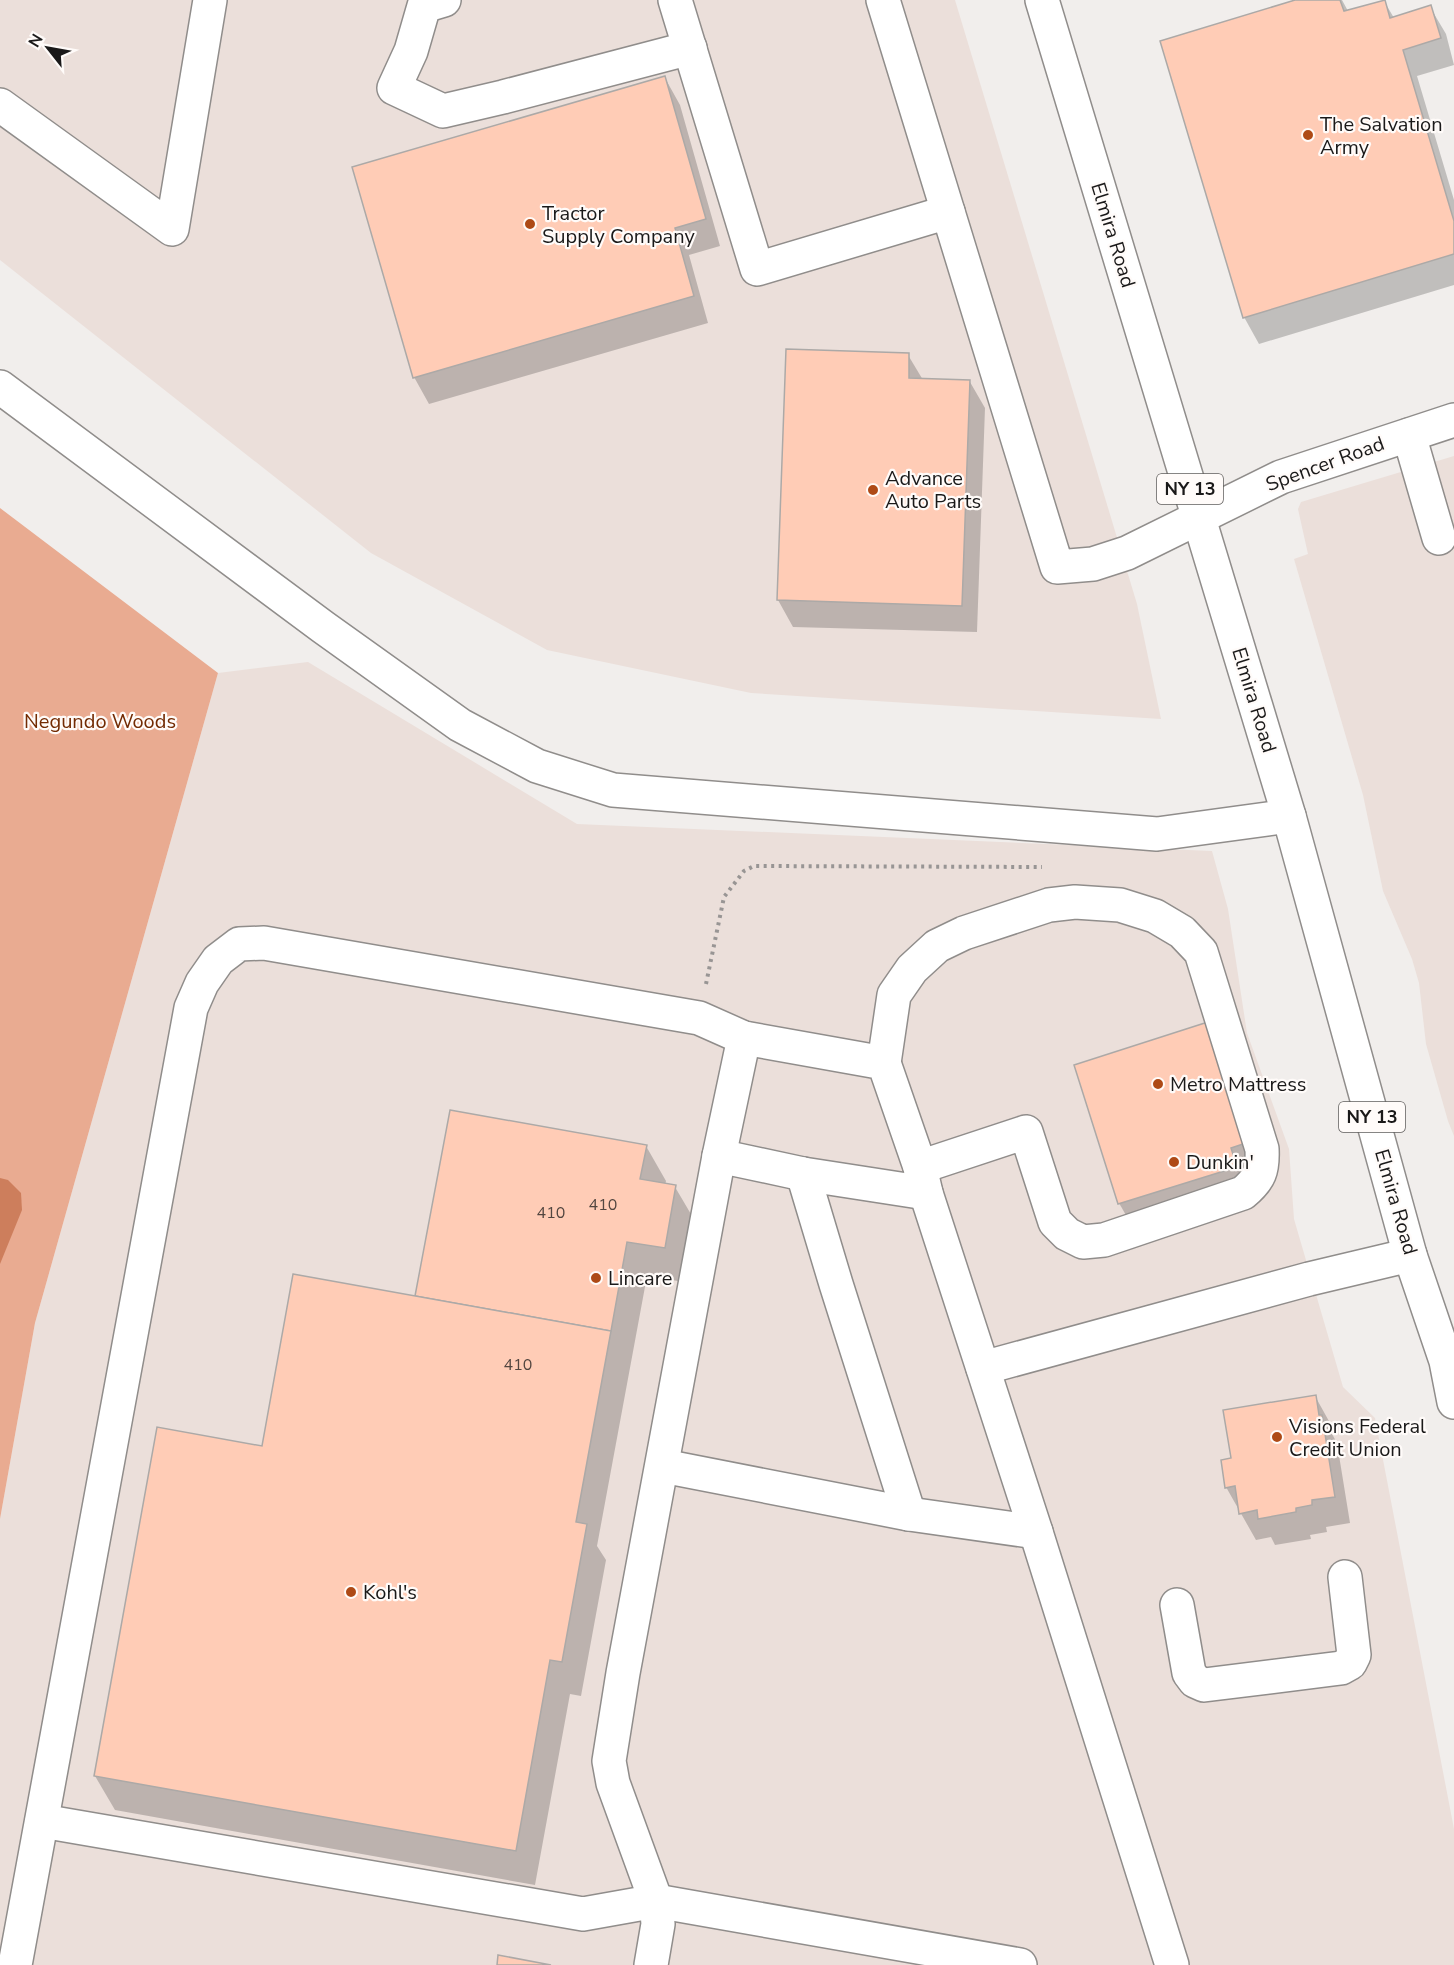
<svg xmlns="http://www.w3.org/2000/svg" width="1454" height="1965" font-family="'Nunito Sans',sans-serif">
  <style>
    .built { fill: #ebdfda }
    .green { fill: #e9ab91 }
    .water { fill: #cd7e5c }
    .shadow { fill: #0003 }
    .building { fill: #ffccb6; stroke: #aca9a7; stroke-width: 1.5 }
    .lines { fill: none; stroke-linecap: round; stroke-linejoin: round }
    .minor-casing { stroke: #908d8b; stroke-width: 36 }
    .highway-casing { stroke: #908d8b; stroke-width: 36 }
    .path { stroke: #989594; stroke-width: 4; stroke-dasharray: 3 4.5; stroke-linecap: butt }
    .minor { stroke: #fff; stroke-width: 33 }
    .highway { stroke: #fff; stroke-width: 33 }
    .poi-dot { fill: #ae4a16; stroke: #fffbf9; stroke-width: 2 }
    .labels { text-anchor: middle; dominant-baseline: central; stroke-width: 4.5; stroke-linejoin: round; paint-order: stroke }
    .number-label { font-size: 16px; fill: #534640 }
    .shield { fill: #fffbf9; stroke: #5f5d5c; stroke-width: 1.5 }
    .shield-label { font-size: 18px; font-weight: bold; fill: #1a1919 }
    .poi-label { font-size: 20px; fill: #1a1919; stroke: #fffbf9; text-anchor: start }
    .street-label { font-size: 20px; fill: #1a1919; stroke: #fffbf9 }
    .park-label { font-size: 20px; fill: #732b03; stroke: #fffbf9 }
  </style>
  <rect width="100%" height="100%" fill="#f1eeec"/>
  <g class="built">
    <path d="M0 0H955L1137 604 1161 719 751 693 547 650 371 553 0 260Z"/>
    <path d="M1454 456V1136L1448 1121 1426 1044 1419 983 1412 959 1383 891 1363 795 1294 559 1308 554 1298 509 1301 502Z"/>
    <path d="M308 662 577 824 1212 851 1228 909 1247 1033 1289 1149 1294 1219 1343 1387 1375 1418 1454 1829V1965H0V1519L35 1323 218 673Z"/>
  </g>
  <path class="green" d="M0 508 218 673 35 1323 0 1519Z"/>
  <path class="water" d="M0 1178 8 1180 21 1193 22 1210 0 1264Z"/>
  <g class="shadow">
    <path d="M1300 0H1342L1348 11 1384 1 1394 18 1430 7 1446 34 1454 65 1417 76 1454 200V285L1259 344 1244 317Z"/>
    <path d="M665 78 680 105 720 246 689 255 708 323 429 404 414 377Z"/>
    <path d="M908 355 923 380 970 382 985 408 977 632 793 627 778 600Z"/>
    <path d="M1210 1023 1268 1177 1139 1238 1119 1203Z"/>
    <path d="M646 1146 666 1181 665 1185 675 1187 695 1221 684 1282 647 1276 597 1546 606 1560 581 1696 570 1694 535 1885 115 1810 95 1776 263 1447 417 1298Z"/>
    <path d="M1315 1396 1330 1423 1332 1434 1337 1443 1350 1523 1326 1527 1327 1532 1310 1535 1311 1539 1275 1545 1271 1537 1256 1540 1226 1487 1233 1460Z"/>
  </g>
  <g class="building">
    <path d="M1295 0H1340L1344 11 1385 0 1390 18 1431 5 1441 38 1403 50 1454 221V254L1243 318 1160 41Z"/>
    <path d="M665 76 706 219 675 228 694 296 413 378 352 167Z"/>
    <path d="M786 349 909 353V378L970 380 962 606 777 600Z"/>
    <path d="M1211 1021 1249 1142 1231 1148 1237 1167 1118 1204 1074 1065Z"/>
    <path d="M450 1110 647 1145 640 1179 676 1185 665 1248 627 1242 611 1331 415 1296Z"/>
    <path d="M293 1274 611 1331 576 1522 587 1524 562 1662 550 1660 516 1851 94 1776 157 1427 262 1446Z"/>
    <path d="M1316 1395 1319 1415H1322L1335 1497 1312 1500V1505L1296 1508V1512L1258 1519 1257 1510 1239 1514 1235 1486 1225 1488 1221 1460 1231 1458 1223 1410Z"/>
    <path d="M498 1955 551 1965H497Z"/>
  </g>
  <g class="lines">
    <g class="minor-casing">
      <g id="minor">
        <path d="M444 0 424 6 411 51 394 88 443 111 503 97 690 48"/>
        <path d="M675 0 757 269 948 212"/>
        <path d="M883 0 1057 567 1093 564 1127 553 1281 477 1454 420"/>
        <path d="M0 105 172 229 210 0"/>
        <path d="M0 387 323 627 460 725 537 766 613 790 1157 834 1289 816"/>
        <path d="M1409 435 1439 538"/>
        <path d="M884 1063 894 995 912 969 937 946 964 933 1049 905 1075 902 1120 905 1155 916 1182 932 1201 952 1262 1149C1263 1170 1260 1179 1243 1193L1104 1240 1083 1242 1067 1234 1055 1222 1026 1132 920 1167"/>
        <path d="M719 1156 803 1174 926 1193"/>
        <path d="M803 1174 836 1284 909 1514"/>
        <path d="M983 1368 1309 1279 1410 1255"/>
        <path d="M663 1466 909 1514 1036 1532"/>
        <path d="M1177 1605 1189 1673 1195 1681 1204 1685 1341 1668 1350 1663 1354 1655 1345 1577"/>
        <path d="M42 1821 583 1914 656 1901 1020 1965"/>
        <path d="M15 1965 191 1008 202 983 218 960 239 944 264 943 699 1018 744 1038 884 1063 920 1167 926 1193 1036 1532 1172 1965"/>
        <path d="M651 1965 658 1924 656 1901 613 1783 609 1761 623 1673 719 1156 744 1038"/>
      </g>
    </g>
    <g class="highway-casing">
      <path id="highway" d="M1042 0 1289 816 1410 1255 1446 1361 1454 1402"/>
    </g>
    <path class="path" d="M706 984 724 897 744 871 754 866 1042 867"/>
    <use href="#minor" class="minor"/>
    <use href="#highway" class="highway"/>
  </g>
  <g class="poi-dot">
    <circle cx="1308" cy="135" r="6"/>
    <circle cx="530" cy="224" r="6"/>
    <circle cx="873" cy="490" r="6"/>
    <circle cx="1158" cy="1084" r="6"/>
    <circle cx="1174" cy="1162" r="6"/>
    <circle cx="596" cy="1278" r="6"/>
    <circle cx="1277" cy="1437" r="6"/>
    <circle cx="351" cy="1592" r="6"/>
  </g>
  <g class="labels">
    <g class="number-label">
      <text x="603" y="1205">410</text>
      <text x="551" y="1213">410</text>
      <text x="518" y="1365">410</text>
    </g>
    <g class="shield">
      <rect x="1157" y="474" width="66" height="30" rx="4.5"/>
      <rect x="1339" y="1102" width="66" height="30" rx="4.5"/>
    </g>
    <g class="shield-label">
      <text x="1190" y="489">NY 13</text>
      <text x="1372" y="1117">NY 13</text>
    </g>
    <g class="poi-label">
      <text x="1320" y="124">The Salvation<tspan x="1320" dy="23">Army</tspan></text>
      <text x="542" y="213">Tractor<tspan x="542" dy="23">Supply Company</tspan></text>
      <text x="885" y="478">Advance<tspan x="885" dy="23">Auto Parts</tspan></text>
      <text x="1170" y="1084">Metro Mattress</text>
      <text x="1186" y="1162">Dunkin'</text>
      <text x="608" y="1278">Lincare</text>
      <text x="1289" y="1426">Visions Federal<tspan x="1289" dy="23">Credit Union</tspan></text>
      <text x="363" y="1592">Kohl's</text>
    </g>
    <g class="street-label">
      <text transform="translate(1113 235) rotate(73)">Elmira Road</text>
      <text transform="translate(1325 464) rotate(-20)">Spencer Road</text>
      <text transform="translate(1254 700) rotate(73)">Elmira Road</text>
      <text transform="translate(1396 1202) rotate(74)">Elmira Road</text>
    </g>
    <g class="park-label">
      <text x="100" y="721">Negundo Woods</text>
    </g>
  </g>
  <g transform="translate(48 48) rotate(301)" stroke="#fffbf9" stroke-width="4.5" paint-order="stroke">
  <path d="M0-4.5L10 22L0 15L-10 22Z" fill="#1a1919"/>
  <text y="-9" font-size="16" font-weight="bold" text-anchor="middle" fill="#1a1919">N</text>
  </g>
</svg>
